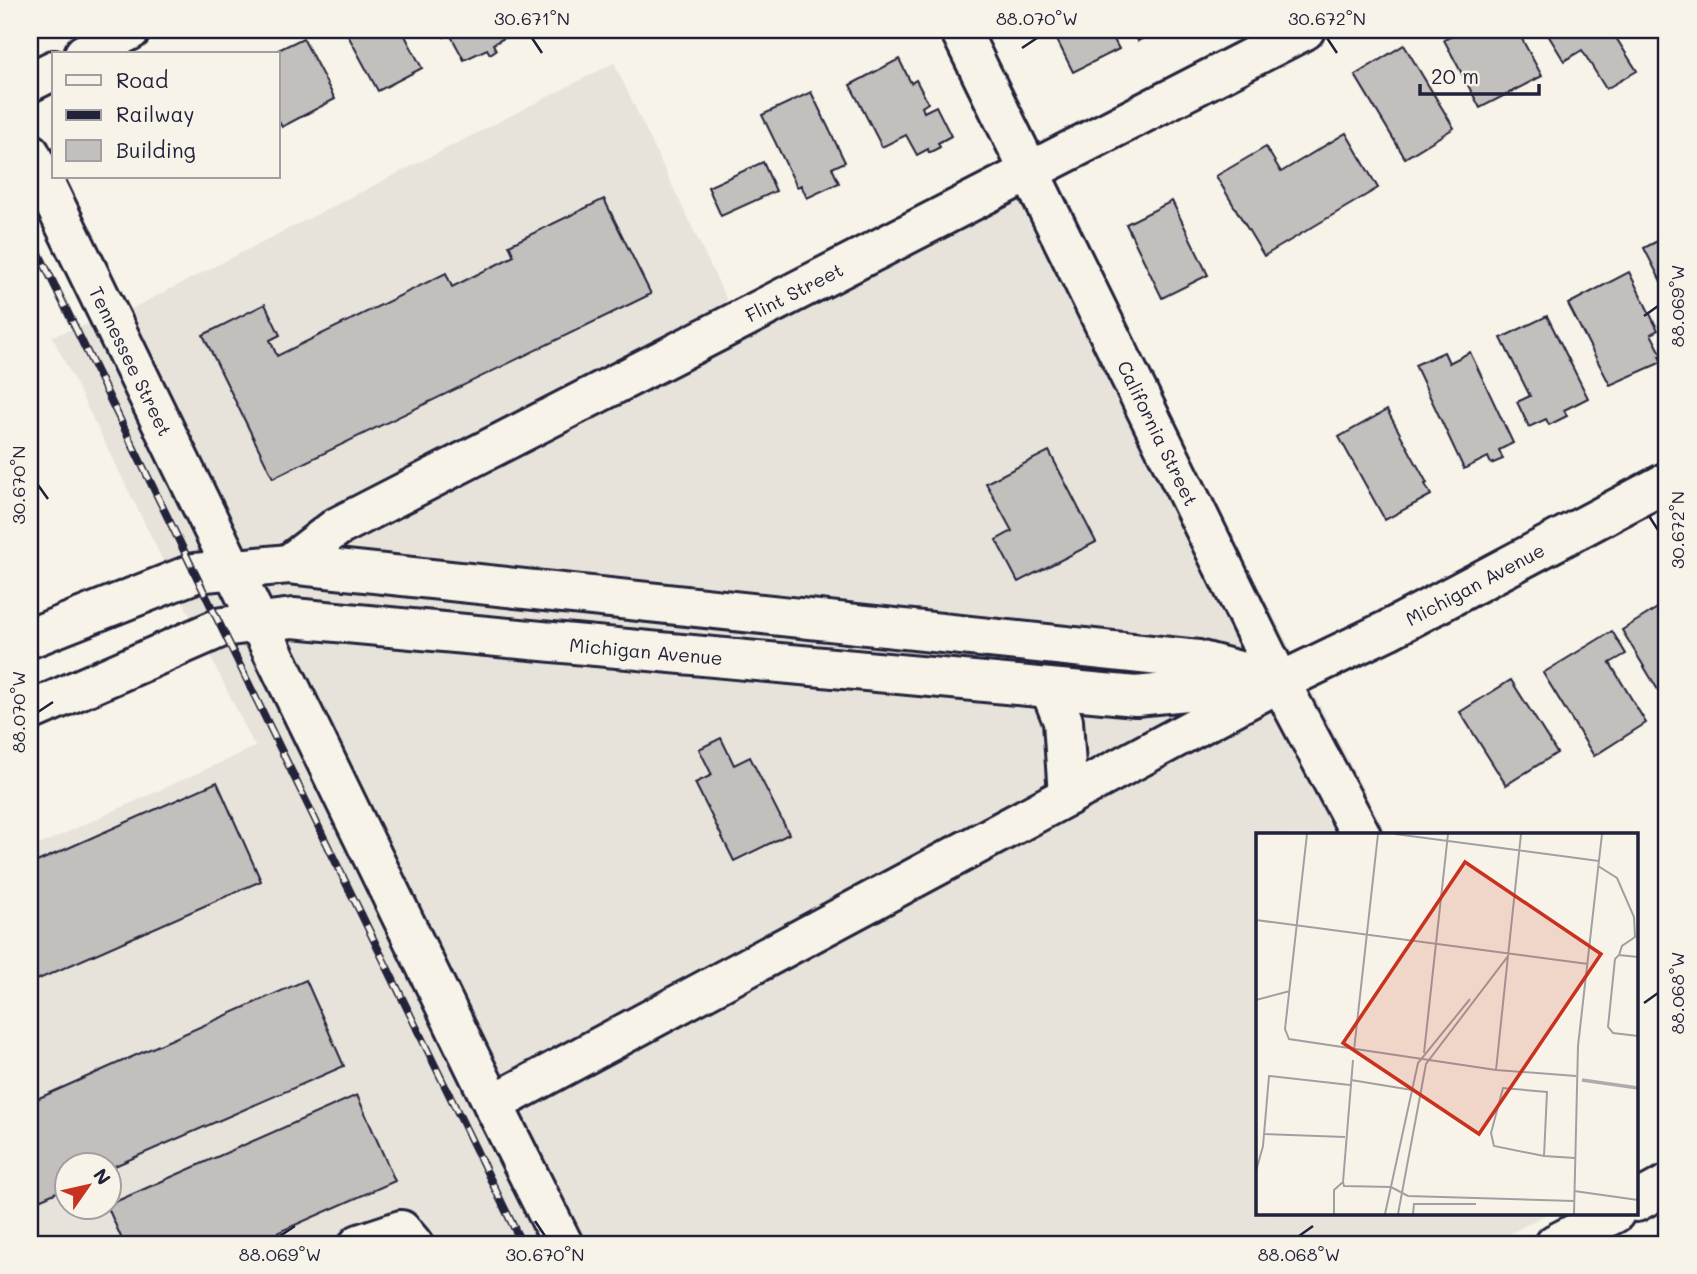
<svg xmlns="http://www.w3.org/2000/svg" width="1697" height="1274" font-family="Mali,sans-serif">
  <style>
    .built { fill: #e7e3db; fill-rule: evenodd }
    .building { fill: #c2bfbd; stroke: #22223b; stroke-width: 2 }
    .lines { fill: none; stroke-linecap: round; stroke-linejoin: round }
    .minor-casing { stroke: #22223b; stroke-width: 44 }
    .major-casing { stroke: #22223b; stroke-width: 44 }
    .minor { stroke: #f7f3e8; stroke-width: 38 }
    .major { stroke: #f7f3e8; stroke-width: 38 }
    .rail-casing { stroke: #22223b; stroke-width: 8 }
    .rail { stroke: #f7f3e8; stroke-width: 5; stroke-dasharray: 16; stroke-linecap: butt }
    .ticks { fill: none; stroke: #22223b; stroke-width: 2.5 }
    .labels { text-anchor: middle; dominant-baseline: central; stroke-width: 5; stroke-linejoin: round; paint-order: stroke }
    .street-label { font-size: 19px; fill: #22223b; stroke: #f7f3e8 }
    .inset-river { fill: none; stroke: #aeabad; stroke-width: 3.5 }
    .inset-road { fill: none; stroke: #a29fa3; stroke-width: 2 }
    .view { fill: #c8321e; fill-opacity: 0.15; stroke: #c8321e; stroke-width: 3.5 }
    .inset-edge { fill: none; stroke: #22223b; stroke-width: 3.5 }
    .neatline { fill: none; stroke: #22223b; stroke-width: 2.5 }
    .ticks-label { font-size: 18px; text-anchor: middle; fill: #22223b }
  </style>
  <rect width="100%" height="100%" fill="#f7f3e8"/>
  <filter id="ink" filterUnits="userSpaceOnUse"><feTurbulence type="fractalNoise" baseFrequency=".0143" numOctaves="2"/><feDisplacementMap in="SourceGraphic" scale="14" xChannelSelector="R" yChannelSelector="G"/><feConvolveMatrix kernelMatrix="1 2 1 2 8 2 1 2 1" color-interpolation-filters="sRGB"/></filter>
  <g filter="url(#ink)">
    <path class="built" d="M614 63 731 309 1035 155 1387 835H1258V1213H1549L1490 1244H30V849L255 747 52 336 125 312ZM66 1166H108V1208H66Z"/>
    <g class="building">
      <path d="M345 30H402L422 68 378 91Z"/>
      <path d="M440 30H505L508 36 493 44 496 50 490 54 487 49 464 60 450 34 444 37Z"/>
      <path d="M1052 30H1109L1119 49 1073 72Z"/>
      <path d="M1132 30H1159L1138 41Z"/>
      <path d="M1463 30H1517L1542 76 1480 108 1444 40Z"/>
      <path d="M1545 30H1611L1637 71 1606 89 1582 50 1564 61Z"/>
      <path d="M303 38 335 99 282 127 278 120V54L274 52Z"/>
      <path d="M1404 45 1454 128 1405 158 1355 75Z"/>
      <path d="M899 59 911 83 916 80 928 103 922 107 924 112 936 106 951 136 938 143 940 147 929 153 928 149 917 155 906 135 882 147 850 85Z"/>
      <path d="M811 92 845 162 832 168 839 183 807 198 801 185 797 187 762 115Z"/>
      <path d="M1346 133 1378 188 1264 256 1216 176 1266 147 1281 172Z"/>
      <path d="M763 162 776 191 721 216 708 187Z"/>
      <path d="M604 199 651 294 273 478 203 335 265 304 280 335 270 340 277 356 446 273 452 287 514 256 509 245Z"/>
      <path d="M1172 201 1208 275 1162 298 1126 224Z"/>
      <path d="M1667 236V293L1644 248Z"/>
      <path d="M1629 272 1658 330 1651 334 1662 355 1659 356 1662 362 1610 385 1568 304Z"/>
      <path d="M1547 316 1588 398 1564 410 1567 416 1549 425 1546 419 1529 427 1517 402 1530 396 1501 338Z"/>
      <path d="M1444 352 1449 363 1470 352 1513 443 1499 450 1503 459 1491 464 1488 457 1464 469 1415 365Z"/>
      <path d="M1387 410 1427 483 1425 484 1431 495 1385 520 1339 437Z"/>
      <path d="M1049 451 1096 542 1018 582 996 540 1012 531 986 483Z"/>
      <path d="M1667 602V705L1622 630Z"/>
      <path d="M1612 631 1626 654 1610 663 1646 723 1594 756 1543 673Z"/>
      <path d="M1511 680 1557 753 1506 785 1460 712Z"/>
      <path d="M721 738 734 765 750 757 789 834 734 861 695 783 712 775 699 749Z"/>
      <path d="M217 782 261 881 30 983V865Z"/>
      <path d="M306 980 344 1066 108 1169V1166H66V1188L30 1204V1102Z"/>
      <path d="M357 1095 395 1181 252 1244H124L108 1208V1205Z"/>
    </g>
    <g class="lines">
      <g class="minor-casing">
        <g id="minor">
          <path d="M960 30 1280 682 1361 835"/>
          <path d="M84 54 131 30"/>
          <path d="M30 82 54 70"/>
          <path d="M30 153 493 1104 563 1244"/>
          <path d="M289 564 337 527 1305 30"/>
          <path d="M1050 689 1063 721 1068 796"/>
          <path d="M493 1104 1280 682"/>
          <path d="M1636 1202 1667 1185"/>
          <path d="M359 1244 401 1230 413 1244"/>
          <path d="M1555 1244 1615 1213"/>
        </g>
      </g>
      <g class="major-casing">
        <g id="major">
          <path d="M30 638 195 573 289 564 1198 660 1258 676"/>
          <path d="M30 711 222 627 293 618 1136 696 1280 682 1388 630 1667 482"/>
        </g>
      </g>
      <use href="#minor" class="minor"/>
      <use href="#major" class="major"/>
      <g class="rail-casing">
        <path id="rail" d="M30 235 522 1244"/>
      </g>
      <use href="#rail" class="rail"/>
    </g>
  </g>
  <path class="ticks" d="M532 38 542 53M1327 38 1337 53M1022 48 1037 38M1644 316 1658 306M38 485 48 499M1649 516 1658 530M38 712 53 702M1644 1003 1658 993M535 1221 545 1236M280 1236 295 1226M1299 1236 1313 1226"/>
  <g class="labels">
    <g class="street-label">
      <text transform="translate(794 292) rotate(-27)">Flint Street</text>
      <text transform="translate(131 361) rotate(64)">Tennessee Street</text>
      <text transform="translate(1158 433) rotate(64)">California Street</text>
      <text transform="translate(1475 584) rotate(-28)">Michigan Avenue</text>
      <text transform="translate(646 651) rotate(5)">Michigan Avenue</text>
    </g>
  </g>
  <g transform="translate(1256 833)">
    <rect width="382" height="382" fill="#f7f3e8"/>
    <path class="inset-river" d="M326 247 382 255"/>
    <path class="inset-road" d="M51 1 29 196 33 206 240 237 320 243M139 1 343 28M342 33 361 45 378 84 379 104 366 113 363 122M0 87 332 131M382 124 363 122 359 126 352 194 357 200 382 203M0 167 34 158M98 217 122 1M168 220 192 1M240 237 252 123M95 247 156 257M9 301 89 304M288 323 291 259 247 255 235 300 238 313 288 323 319 325M0 338 7 313 13 243 94 252M87 349 88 353 135 354 152 363 318 368M87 349 97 227M318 358 382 367M78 381V357L87 349M129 381 162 230 214 166M142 381 170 231 252 123 265 1M157 381 158 371H220M318 381 322 213 346 1"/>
    <path class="view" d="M209 29 345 121 223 301 87 210Z"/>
    <rect width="382" height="382" class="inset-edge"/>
  </g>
  <rect width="1697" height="1274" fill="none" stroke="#f7f3e8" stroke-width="77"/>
  <rect x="52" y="52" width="228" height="126" fill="#f7f3e8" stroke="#a29fa3" stroke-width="2"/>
  <rect x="66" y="75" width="35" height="10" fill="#f7f3e8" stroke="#a29fa3" stroke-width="2"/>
  <text x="116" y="88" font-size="21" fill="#22223b">Road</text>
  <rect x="66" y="110" width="35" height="10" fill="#22223b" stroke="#a29fa3" stroke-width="2"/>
  <text x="116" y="122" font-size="21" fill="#22223b">Railway</text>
  <rect x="66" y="140" width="35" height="21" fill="#c2bfbd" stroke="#a29fa3" stroke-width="2"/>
  <text x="116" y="158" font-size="21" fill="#22223b">Building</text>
  <g transform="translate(88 1186) rotate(56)"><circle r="33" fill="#f7f3e8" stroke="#a29fa3" stroke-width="2"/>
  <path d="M0-5L12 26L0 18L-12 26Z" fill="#c8321e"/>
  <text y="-10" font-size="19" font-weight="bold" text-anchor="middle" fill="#22223b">N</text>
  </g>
  <path d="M1420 84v10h119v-10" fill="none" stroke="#22223b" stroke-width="3.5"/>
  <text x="1431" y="84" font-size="21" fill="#22223b" stroke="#f7f3e8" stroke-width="5" paint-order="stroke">20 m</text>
  <rect x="38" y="38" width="1620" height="1198" class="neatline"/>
  <g class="ticks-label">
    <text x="532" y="25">30.671°N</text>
    <text x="1037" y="25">88.070°W</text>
    <text x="1327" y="25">30.672°N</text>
    <text transform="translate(1678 306) rotate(-90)" y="6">88.069°W</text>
    <text transform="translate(19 485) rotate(-90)" y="6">30.670°N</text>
    <text transform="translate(1678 530) rotate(-90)" y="6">30.672°N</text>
    <text transform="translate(19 712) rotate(-90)" y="6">88.070°W</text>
    <text transform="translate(1678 993) rotate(-90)" y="6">88.068°W</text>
    <text x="280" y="1261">88.069°W</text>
    <text x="545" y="1261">30.670°N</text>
    <text x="1299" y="1261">88.068°W</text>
  </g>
</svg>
